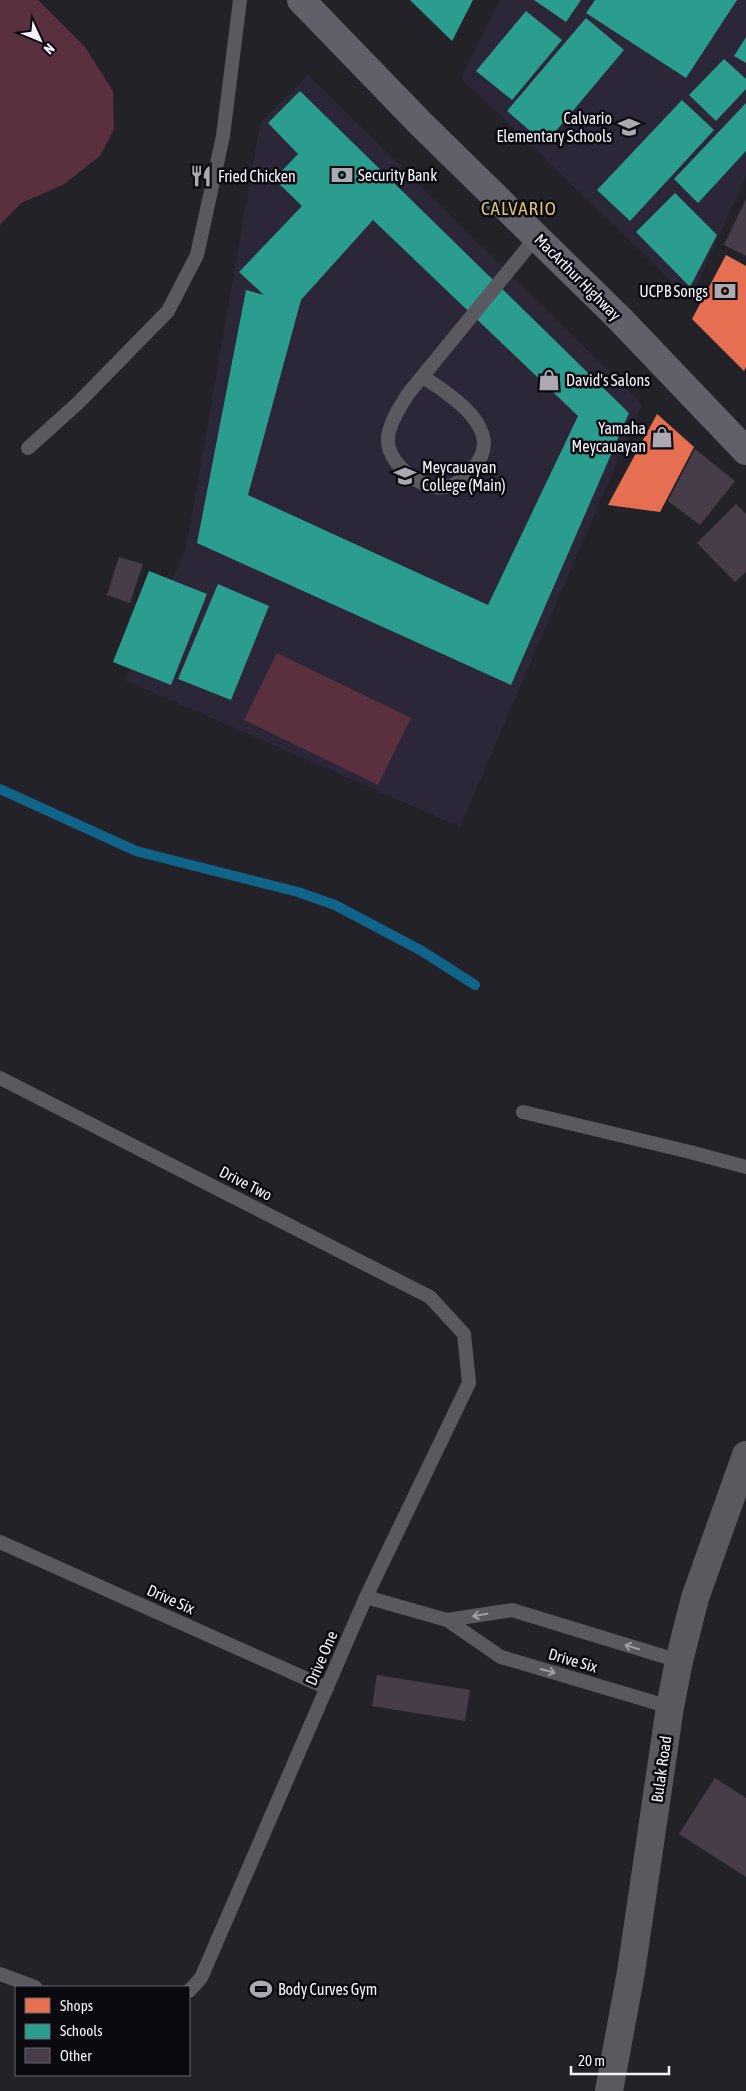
<svg xmlns="http://www.w3.org/2000/svg" width="746" height="2091" font-family="'Asap Condensed',sans-serif">
  <style>
    .built { fill: #2b2638 }
    .green { fill: #5a303e }
    .shops { fill: #e76f51 }
    .schools { fill: #2a9d8f; fill-rule: evenodd }
    .lines { fill: none; stroke-linecap: round; stroke-linejoin: round }
    .stream { stroke: #106489; stroke-width: 10 }
    .building { fill: #473d4a }
    .lane { stroke: #5b5960; stroke-width: 14 }
    .secondary { stroke: #5b5960; stroke-width: 28 }
    .highway { stroke: #60606a; stroke-width: 28 }
    .oneway { stroke: #a09ea6 }
    .labels { text-anchor: middle; dominant-baseline: central; stroke-width: 5; stroke-linejoin: round; paint-order: stroke }
    .poi-label { font-size: 16px; fill: #f4f2fb; stroke: #0b0a10; text-anchor: start }
    .street-label { font-size: 16px; fill: #f4f2fb; stroke: #0b0a10 }
    .quarter-label { font-size: 19px; letter-spacing: 1px; fill: #d8c578; stroke: #0b0a10 }
  </style>
  <rect width="100%" height="100%" fill="#242229"/>
  <g class="built">
    <path d="M500 0H746V177L690 299 461 78Z"/>
    <path d="M308 75 642 404 460 827 125 680 186 549 260 124Z"/>
  </g>
  <g class="green">
    <path d="M0 0H38L85 47 113 91 114 129 100 156 63 185 21 203 0 225Z"/>
    <path d="M277 653 411 718 378 785 244 720Z"/>
  </g>
  <g class="shops">
    <path d="M726 255 746 266V367L744 371 692 319Z"/>
    <path d="M657 414 694 447 660 512 608 505Z"/>
  </g>
  <g class="schools">
    <path d="M410 0H473L452 41Z"/>
    <path d="M534 0H581L566 22Z"/>
    <path d="M595 0H737L686 78 586 13Z"/>
    <path d="M526 11 562 40 512 100 476 71Z"/>
    <path d="M586 18 624 50 545 144 507 111Z"/>
    <path d="M746 37V63L734 56Z"/>
    <path d="M724 59 746 79V89L716 121 689 95Z"/>
    <path d="M300 91 629 413 511 685 197 543 246 290 264 295 239 272 302 206 274 179 298 154 268 123ZM373 220 578 416 488 605 248 495 301 300Z"/>
    <path d="M682 100 714 130 630 221 597 190Z"/>
    <path d="M746 103V151L698 203 674 179Z"/>
    <path d="M675 193 717 235 690 287 636 232Z"/>
    <path d="M149 571 207 594 171 685 113 662Z"/>
    <path d="M218 584 269 606 231 700 178 679Z"/>
  </g>
  <g class="lines">
    <path class="stream" d="M0 789 136 851 298 892 335 905 422 951 475 985"/>
  </g>
  <g class="building">
    <path d="M746 199V256L724 245Z"/>
    <path d="M695 449 735 481 700 525 668 501Z"/>
    <path d="M736 504 746 514V572L735 582 697 543Z"/>
    <path d="M119 557 143 564 130 603 107 595Z"/>
    <path d="M377 1675 470 1690 465 1721 372 1706Z"/>
    <path d="M715 1778 746 1798V1877L679 1834Z"/>
  </g>
  <g class="lines">
    <g class="lane">
      <path d="M423 377C450 394 508 431 473 468 465 477 458 485 446 487 424 492 389 465 388 442 387 426 400 407 408 394L537 236"/>
      <path d="M28 448 78 403 168 311 197 255 223 136 240 0"/>
      <path d="M0 1078 430 1297 464 1334 469 1383 366 1597 201 1978 189 1991"/>
      <path d="M523 1112 690 1152 746 1167"/>
      <path d="M0 1542 327 1688"/>
      <path d="M366 1597 447 1620 501 1657 670 1707"/>
      <path d="M447 1620 512 1610 679 1661"/>
      <path d="M0 1974 35 1987"/>
    </g>
    <path class="secondary" d="M609 2091 631 1972 670 1707 679 1661 695 1598 746 1455"/>
    <path class="highway" d="M301 0 421 124 620 319 746 451"/>
  </g>
  <defs><path id="oneway-shaft" d="M-6 0H5M1.5-3L5.5 0L1.5 3" fill="none" stroke-width="1.6" stroke-linecap="round" stroke-linejoin="round" transform="scale(1.25)"/></defs>
  <g class="oneway">
    <use href="#oneway-shaft" transform="translate(480 1615) rotate(171)"/>
    <use href="#oneway-shaft" transform="translate(632 1647) rotate(-163)"/>
    <use href="#oneway-shaft" transform="translate(548 1671) rotate(16)"/>
  </g>
  <defs>
    <g id="school-bare" transform="scale(1.725)"><path d="M0-5L7-2L0 1L-7-2ZM-4 1L0 2.5L4 1V4Q0 6-4 4Z" fill="#aba9b2" stroke="#0b0a10" stroke-width="2.5" paint-order="stroke"/></g>
    <g id="bank-bare" transform="scale(1.725)"><path d="M-6-4H6V4H-6ZM0-2.3a2.3 2.3 0 1 0 0 4.6a2.3 2.3 0 1 0 0-4.6Z" fill="#aba9b2" stroke="#0b0a10" stroke-width="2.5" paint-order="stroke"/></g>
    <g id="restaurant-bare" transform="scale(1.725)"><path d="M-5-6h1v4h1v-4h1v4h1v-4h1v5L-1.5 .5V6h-2V.5L-5-1ZM5-6V6H3V1.5H1.5Q1.5-4 5-6Z" fill="#aba9b2" stroke="#0b0a10" stroke-width="2.5" paint-order="stroke"/></g>
    <g id="shop-bare" transform="scale(1.725)"><path d="M-5-2.5h2.3a2.7 3.5 0 0 1 5.4 0H5L5.5 6h-11ZM-1.5-2.5h3a1.5 2.3 0 0 0-3 0Z" fill="#aba9b2" stroke="#0b0a10" stroke-width="2.5" paint-order="stroke"/></g>
    <g id="university-bare" transform="scale(1.725)"><path d="M0-5L7-2L0 1L-7-2ZM-4 1L0 2.5L4 1V4Q0 6-4 4Z" fill="#aba9b2" stroke="#0b0a10" stroke-width="2.5" paint-order="stroke"/></g>
    <g id="stadium-bare" transform="scale(1.725)"><path d="M0-5a6.5 5 0 1 0 0 10a6.5 5 0 1 0 0-10ZM-3.5-1.8h7v3.6h-7Z" fill="#aba9b2" stroke="#0b0a10" stroke-width="2.5" paint-order="stroke"/></g>
  </defs>
  <g fill-rule="evenodd">
    <use href="#school-bare" x="629" y="127"/>
    <use href="#bank-bare" x="342" y="175"/>
    <use href="#restaurant-bare" x="201" y="176"/>
    <use href="#bank-bare" x="725" y="291"/>
    <use href="#shop-bare" x="549" y="380"/>
    <use href="#shop-bare" x="662" y="437"/>
    <use href="#university-bare" x="405" y="476"/>
    <use href="#stadium-bare" x="261" y="1989"/>
  </g>
  <g class="labels">
    <g class="poi-label">
      <text x="612" y="118" text-anchor="end">Calvario<tspan x="612" dy="18">Elementary Schools</tspan></text>
      <text x="358" y="175">Security Bank</text>
      <text x="218" y="176">Fried Chicken</text>
      <text x="708" y="291" text-anchor="end">UCPB Songs</text>
      <text x="566" y="380">David's Salons</text>
      <text x="646" y="428" text-anchor="end">Yamaha<tspan x="646" dy="18">Meycauayan</tspan></text>
      <text x="422" y="467">Meycauayan<tspan x="422" dy="18">College (Main)</tspan></text>
      <text x="278" y="1989">Body Curves Gym</text>
    </g>
    <g class="street-label">
      <text transform="translate(578 277) rotate(45)">MacArthur Highway</text>
      <text transform="translate(246 1183) rotate(27)">Drive Two</text>
      <text transform="translate(171 1599) rotate(24)">Drive Six</text>
      <text transform="translate(321 1658) rotate(-67)">Drive One</text>
      <text transform="translate(573 1660) rotate(16)">Drive Six</text>
      <text transform="translate(661 1769) rotate(-82)">Bulak Road</text>
    </g>
    <g class="quarter-label">
      <text x="519" y="208">CALVARIO</text>
    </g>
  </g>
  <rect x="15" y="1986" width="175" height="90" fill="#0b0a10" stroke="#68676e"/>
  <rect x="25" y="1998" width="25" height="15" fill="#e76f51" stroke="#68676e"/>
  <text x="60" y="2011" font-size="15" fill="#f4f2fb">Shops</text>
  <rect x="25" y="2024" width="25" height="15" fill="#2a9d8f" stroke="#68676e"/>
  <text x="60" y="2036" font-size="15" fill="#f4f2fb">Schools</text>
  <rect x="25" y="2048" width="25" height="15" fill="#473d4a" stroke="#68676e"/>
  <text x="60" y="2061" font-size="15" fill="#f4f2fb">Other</text>
  <g transform="translate(40 40) rotate(134)" stroke="#0b0a10" stroke-width="4" paint-order="stroke">
  <path d="M0-4L9 19L0 12L-9 19Z" fill="#f4f2fb"/>
  <text y="-8" font-size="14" font-weight="bold" text-anchor="middle" fill="#f4f2fb">N</text>
  </g>
  <path d="M571 2066v8h98v-8" fill="none" stroke="#f4f2fb" stroke-width="2.5"/>
  <text x="578" y="2066" font-size="15" fill="#f4f2fb" stroke="#0b0a10" stroke-width="4" paint-order="stroke">20 m</text>
</svg>
